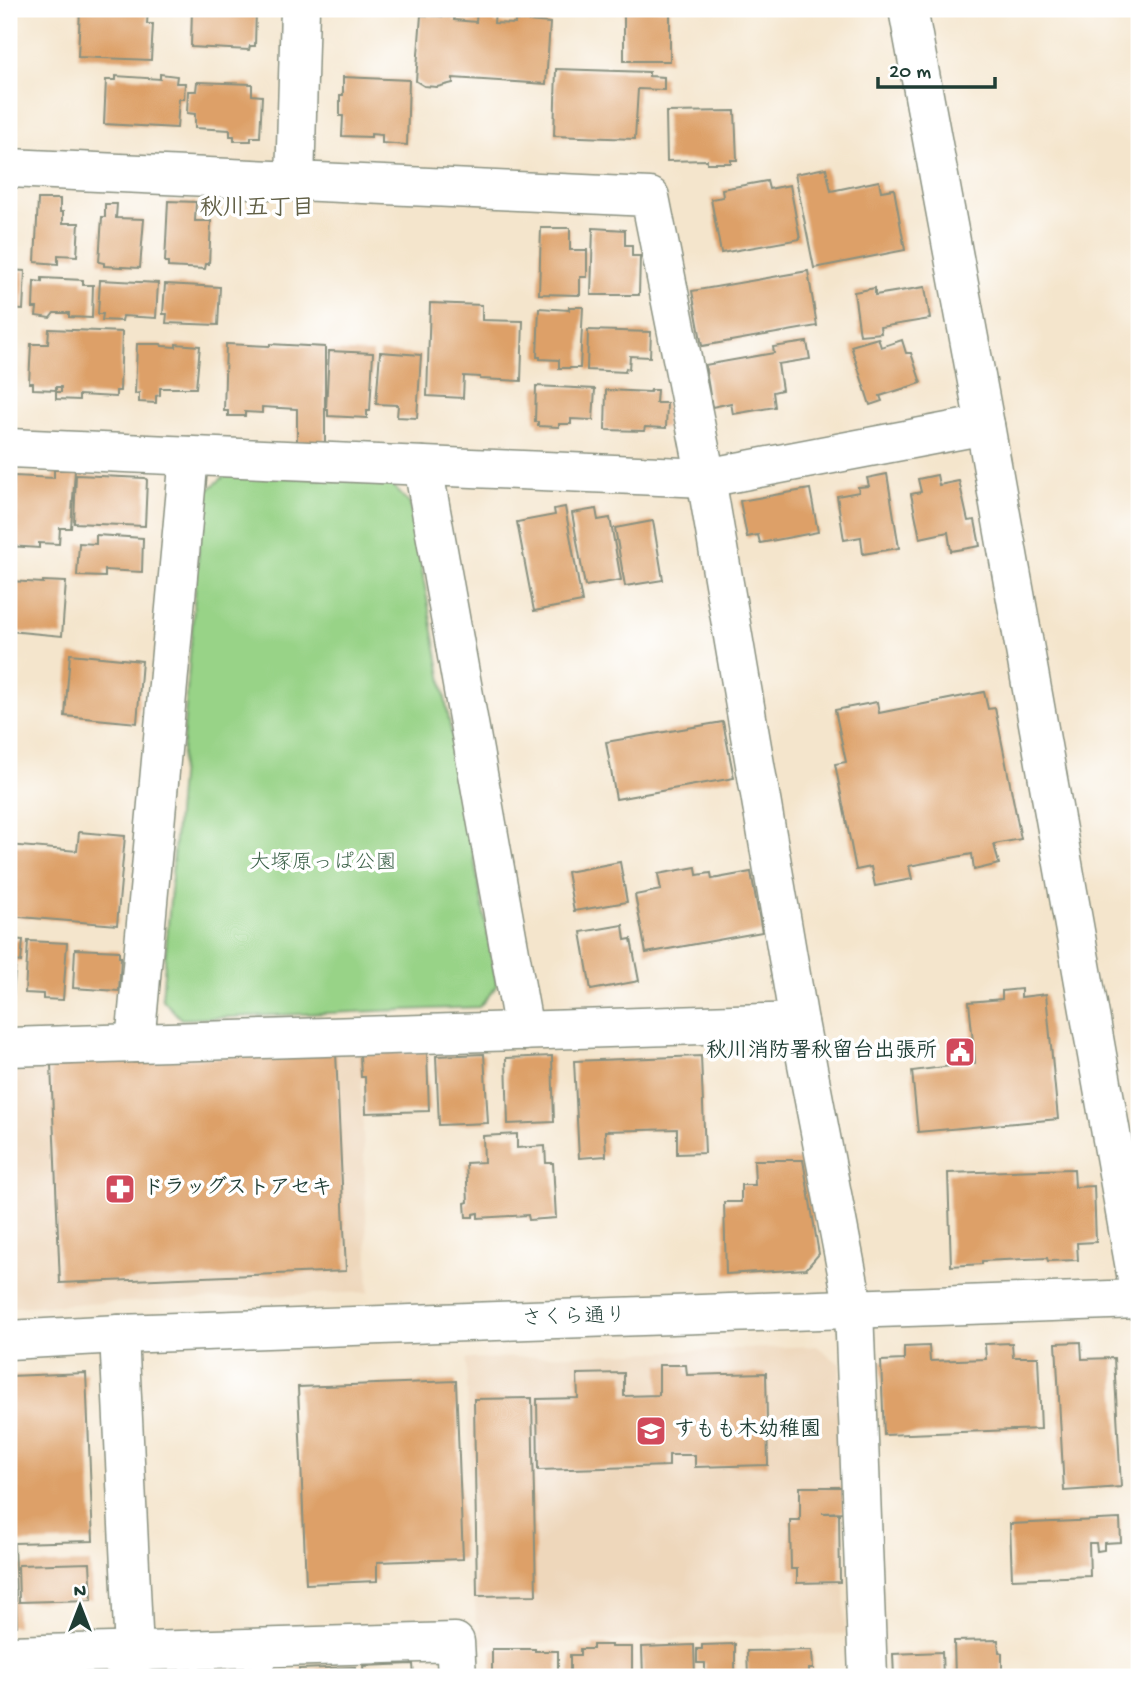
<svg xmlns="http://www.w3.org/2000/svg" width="1148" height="1686" font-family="'Gochi Hand','Klee One',sans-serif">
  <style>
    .built { fill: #eed7bb }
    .green { fill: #98d387; stroke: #5c885e; stroke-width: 2 }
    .building { fill: #dda068 }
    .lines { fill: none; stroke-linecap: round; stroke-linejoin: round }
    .service-casing { stroke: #8a9180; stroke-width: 25 }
    .minor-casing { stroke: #8a9180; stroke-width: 41 }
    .tertiary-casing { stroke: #8a9180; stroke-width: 41 }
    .service { stroke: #fff; stroke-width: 23 }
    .minor { stroke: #fff; stroke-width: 38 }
    .tertiary { stroke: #fff; stroke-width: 38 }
    .labels { text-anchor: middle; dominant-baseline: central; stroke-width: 7; stroke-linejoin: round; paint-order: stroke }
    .park-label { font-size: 21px; fill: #3d6249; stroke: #fff }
    .poi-label { font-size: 21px; font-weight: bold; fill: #1f3d34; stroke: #fff; text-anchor: start }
    .street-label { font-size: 21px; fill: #1f3d34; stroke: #fff }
    .neighbourhood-label { font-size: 23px; font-weight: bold; fill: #626046; stroke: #fff }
  </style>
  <rect width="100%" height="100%" fill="#fff"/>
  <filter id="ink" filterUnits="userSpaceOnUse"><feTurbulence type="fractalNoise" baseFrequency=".0143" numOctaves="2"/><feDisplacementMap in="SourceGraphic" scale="14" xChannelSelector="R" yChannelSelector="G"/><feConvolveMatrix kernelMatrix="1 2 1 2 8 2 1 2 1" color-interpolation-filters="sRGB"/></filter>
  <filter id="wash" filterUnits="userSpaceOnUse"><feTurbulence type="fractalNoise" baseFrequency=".00686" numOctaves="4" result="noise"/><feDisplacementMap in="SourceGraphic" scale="28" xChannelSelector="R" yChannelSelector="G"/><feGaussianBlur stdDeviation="1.57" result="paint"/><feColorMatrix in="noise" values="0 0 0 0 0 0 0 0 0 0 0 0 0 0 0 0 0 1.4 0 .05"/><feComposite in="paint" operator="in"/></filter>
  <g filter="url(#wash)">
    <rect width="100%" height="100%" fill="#f4e5cc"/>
    <g class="built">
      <path d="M360 1049 369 1292 9 1307V1062Z"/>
      <path d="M817 1346 840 1364 845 1634 480 1645V1623H476L466 1359Z"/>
    </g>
    <path class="green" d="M226 475 388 481 410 504 497 986 479 1007 181 1019 162 999 203 494Z"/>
    <g id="blocks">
      <g class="building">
        <path d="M80 9H148L147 24H153L151 60 78 57Z"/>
        <path d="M192 9H256L255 46H250L249 50 191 47Z"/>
        <path d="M477 9 495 10 494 23 515 24V20L550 23 546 84 453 78V83L437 87 424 86 416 81 421 15 454 17V20L476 22Z"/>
        <rect x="624" y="9" width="46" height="52"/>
        <path d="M556 69 649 72V76L664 77V90L638 89 635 139 554 136Z"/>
        <path d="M160 74 177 76 176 83H185L184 99H179L177 128 104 124 106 80H116V76L160 79Z"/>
        <path d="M343 77 409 80 407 145 382 143V135L371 134V137L342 136 343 116H340V95H343Z"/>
        <path d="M197 82 252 84V95L262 96 260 137H251V141H234V136H230V130L195 128V114L187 113 188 91H196Z"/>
        <path d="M735 111 737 160H731V163H707V160L667 161 666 112Z"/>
        <path d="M826 168 831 191 879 181 881 191 894 189 905 250 814 268 795 174Z"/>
        <path d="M767 181 769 189 790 185 800 239 721 253 711 199 723 197 722 189Z"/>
        <path d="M38 199H60V212H63V223H79L77 256 58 255V264L35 262Z"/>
        <path d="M168 201 196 202 195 221H211L209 264H206L205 269 168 267V262H165Z"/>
        <path d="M105 204H117L116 218 144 219 140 268 104 266V263L99 262 102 217H105Z"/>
        <path d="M541 228H570V250H587V277H580V295L539 294Z"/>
        <path d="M593 228 625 230V245H632V256H640L639 295H591Z"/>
        <path d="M9 270 25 271 23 310 9 309Z"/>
        <path d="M808 271 817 326 702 346 692 291Z"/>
        <path d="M42 278 83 280V285H93L92 318 69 317V313H54L50 318 36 316 37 308H33L34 281 42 282Z"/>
        <path d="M100 280 158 283 156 318 123 316 122 321 102 320 103 314H98Z"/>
        <path d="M165 284 220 287 218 325 166 323 167 314H163Z"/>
        <path d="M925 287 930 319 880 327 881 333 860 335 854 292 875 288V295Z"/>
        <path d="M430 303 482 305V320L523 321 521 381 480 379V377L464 376 463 398 427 396Z"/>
        <path d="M569 307H583L580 368H559V360L540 359V357H537L539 308 569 310Z"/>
        <path d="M49 329 122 332 120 391H116V397L79 395V400L56 399V392H61V387H56V390L33 389V383H29L31 344H48Z"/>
        <path d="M588 330 651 332 650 357 630 356 629 369 626 368 625 372 587 370Z"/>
        <path d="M878 338 881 347 902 340 906 353H911L921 383 880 396 882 401 870 405 851 346Z"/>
        <path d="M807 342 810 359 778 364 782 390 773 392 775 407 733 414 731 403 712 407 705 365 774 353 773 347Z"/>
        <path d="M137 344H161L162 346 176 347V344L200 346 196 388H160V395L156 396V403L139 402V393L135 394Z"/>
        <path d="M226 344 270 346V344L325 347V442H297V409L262 407V413L245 412V416H228V411H224Z"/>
        <path d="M329 351 373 353 370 411H367V418L328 416V410H326Z"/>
        <path d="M380 352 421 355 417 418 397 417 398 405 376 404Z"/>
        <path d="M536 386 595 389 593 420 571 419V424H559V427L538 426V422H535Z"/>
        <path d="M606 390 650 392 651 390H657L656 403H667L666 428 645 427 644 431 605 430Z"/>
        <path d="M54 470H75L71 528H60L59 544 39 543V548L9 546 14 476 54 478Z"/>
        <path d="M887 474 899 548 863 554 861 537 844 540 837 496 859 492 858 487 869 486 867 478Z"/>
        <path d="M76 475 145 478 147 480 145 526 74 523Z"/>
        <path d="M937 475 939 485 959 481 968 521 975 520 980 546 951 551 948 532 920 538 911 494 921 492 918 479Z"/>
        <path d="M810 489 818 532 760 543 758 535 747 537 740 501Z"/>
        <path d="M565 507 582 602 534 611 517 522 555 515 554 509Z"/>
        <path d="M596 509 598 520 610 518 621 580 585 586 572 513Z"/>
        <path d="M653 521 663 580 625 586 615 528Z"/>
        <path d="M96 535 143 538 142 572 105 570V577L77 576 79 543 96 544Z"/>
        <path d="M9 581 43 583V581L66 582 62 636 9 631Z"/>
        <path d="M70 654 142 661 137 723 65 716Z"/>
        <path d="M984 692 988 709 995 708 1021 839 994 844 999 864 974 870 972 854 909 866 912 879 875 886 871 867 856 870 835 764 846 762 835 710 877 702 879 713Z"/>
        <path d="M723 722 734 778 616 799 606 742Z"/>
        <path d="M79 832 125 836 117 925 9 916V845L77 851Z"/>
        <path d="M620 862 627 902 574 911 567 872Z"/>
        <path d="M696 867 697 875 711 873 712 879 751 872 762 932 646 953 635 895 661 890 658 874Z"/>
        <path d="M623 925 625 940 631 939 639 981 591 990 581 932Z"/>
        <path d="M9 939 23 940 21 962 16 961 13 996H9Z"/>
        <path d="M28 941 67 943 63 1000 43 999V994L25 993Z"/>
        <path d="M75 949 119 951V957H121L119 991 73 988Z"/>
        <path d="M1021 989V997L1046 994 1058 1119 918 1132 912 1071 975 1063 969 1002 1002 999V991Z"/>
        <path d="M427 1052 429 1111 366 1113 365 1077H361L360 1054Z"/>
        <path d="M336 1053 346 1271 60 1283 51 1065Z"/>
        <path d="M484 1054 488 1123 439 1125 436 1056Z"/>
        <path d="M552 1056 554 1122 508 1124 506 1058Z"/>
        <path d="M701 1056 705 1153 677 1154V1129L605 1131 606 1156 579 1158 574 1061Z"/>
        <path d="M517 1134V1148L545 1146 546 1163H553L556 1218 529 1220 528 1215 478 1218V1213L473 1214V1217H466L465 1203 468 1202 466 1163 484 1162 483 1136Z"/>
        <path d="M754 1160H803L819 1254 806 1269 726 1274 724 1202H741V1185H755Z"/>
        <path d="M1074 1169 1075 1187 1094 1186 1096 1242 1077 1243 1078 1260 1048 1261 1047 1258 982 1261V1264L951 1266 948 1173Z"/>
        <path d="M1081 1342 1082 1359 1114 1358 1121 1487 1064 1491 1056 1343Z"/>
        <path d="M1012 1343 1013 1357H1038L1041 1429 884 1435 881 1361 904 1360V1347L929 1346 930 1361 986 1359 985 1344Z"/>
        <path d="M659 1365H686L687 1375 766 1373 768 1465 695 1467V1455H669V1466L538 1470 537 1399 578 1398 577 1374 624 1373V1396L659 1395Z"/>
        <path d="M86 1373 93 1541 14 1543 17 1626H9V1376Z"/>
        <path d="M456 1381 463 1559 377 1562V1581L306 1584 298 1387Z"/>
        <path d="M532 1398 536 1595 477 1596 474 1399Z"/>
        <path d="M800 1487H842L843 1512 822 1513H839L840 1582 797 1583V1569H791L790 1520H800Z"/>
        <path d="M1120 1519 1121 1542 1104 1543V1550L1097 1551 1096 1543H1089L1090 1576 1012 1579 1010 1524Z"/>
        <path d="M90 1563 92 1600 19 1602 18 1565Z"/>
        <path d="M998 1640 999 1652 1002 1653V1674H1000V1677H955L954 1641Z"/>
        <path d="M735 1644V1677H705V1663H697V1649H702V1645Z"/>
        <path d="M593 1645H611V1647H632V1677H570V1655H580V1649H593Z"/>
        <path d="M694 1645 695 1677H643L642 1647Z"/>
        <path d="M492 1649H535V1651H558V1677H492Z"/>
        <path d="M812 1650 813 1669H809V1677H748L747 1651Z"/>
        <path d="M942 1652 943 1677H894L893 1654Z"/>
        <path d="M413 1664 414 1677H364L363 1666Z"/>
        <path d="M355 1667V1677H299V1669Z"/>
      </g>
    </g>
  </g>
  <g filter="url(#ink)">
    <use href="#blocks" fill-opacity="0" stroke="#8a9180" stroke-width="2"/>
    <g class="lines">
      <g class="service-casing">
        <path id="service" d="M262 1648 263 1677"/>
      </g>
      <g class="minor-casing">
        <g id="minor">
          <path d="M908 9 985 425 1139 1291"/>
          <path d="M9 168 650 197 706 478 799 1022 854 1309 868 1677"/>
          <path d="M295 182 300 9"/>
          <path d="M9 448 706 478 985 425"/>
          <path d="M423 466 524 1031"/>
          <path d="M135 1043 189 456"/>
          <path d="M9 1047 799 1022"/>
          <path d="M119 1334 134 1652 126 1677"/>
          <path d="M9 1655 455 1642 457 1677"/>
        </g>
      </g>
      <g class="tertiary-casing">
        <path id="tertiary" d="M9 1340 119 1334 1139 1299"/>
      </g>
      <use href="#service" class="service"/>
      <use href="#minor" class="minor"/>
      <use href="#tertiary" class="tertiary"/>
    </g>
  </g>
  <defs>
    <g id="civic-square" transform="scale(1.575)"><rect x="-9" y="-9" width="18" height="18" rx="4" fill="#d1495b" stroke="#fff"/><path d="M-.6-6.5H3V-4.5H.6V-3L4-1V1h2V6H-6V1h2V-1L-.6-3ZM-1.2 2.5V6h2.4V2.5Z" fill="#fff"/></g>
    <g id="pharmacy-square" transform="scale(1.575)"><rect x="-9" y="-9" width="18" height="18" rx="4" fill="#d1495b" stroke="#fff"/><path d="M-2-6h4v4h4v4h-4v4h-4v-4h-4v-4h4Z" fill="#fff"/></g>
    <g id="school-square" transform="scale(1.575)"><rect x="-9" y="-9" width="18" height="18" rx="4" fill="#d1495b" stroke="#fff"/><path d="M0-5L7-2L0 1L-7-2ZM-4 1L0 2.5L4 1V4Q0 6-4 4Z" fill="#fff"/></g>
  </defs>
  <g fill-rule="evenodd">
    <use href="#civic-square" x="960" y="1052"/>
    <use href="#pharmacy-square" x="120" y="1189"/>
    <use href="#school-square" x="651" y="1431"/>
  </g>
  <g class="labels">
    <g class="park-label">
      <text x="323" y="864">大塚原っぱ公園</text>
    </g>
    <g class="poi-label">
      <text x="937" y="1052" text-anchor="end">秋川消防署秋留台出張所</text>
      <text x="143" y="1189">ドラッグストアセキ</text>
      <text x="674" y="1431">すもも木幼稚園</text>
    </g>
    <g class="street-label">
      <text transform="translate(574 1319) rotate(-2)">さくら通り</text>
    </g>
    <g class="neighbourhood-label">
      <text x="257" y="209">秋川五丁目</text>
    </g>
  </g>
  <rect width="1148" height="1686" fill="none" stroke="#fff" stroke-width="35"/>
  <g transform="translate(80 1606)" stroke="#ffffff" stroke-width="5" paint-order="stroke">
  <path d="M0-5L12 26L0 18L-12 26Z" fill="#1f3d34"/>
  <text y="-10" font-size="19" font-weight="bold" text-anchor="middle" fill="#1f3d34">N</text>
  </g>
  <path d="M878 77v10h117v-10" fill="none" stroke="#1f3d34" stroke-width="3.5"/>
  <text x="889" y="77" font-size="21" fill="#1f3d34" stroke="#ffffff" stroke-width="5" paint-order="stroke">20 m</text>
</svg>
